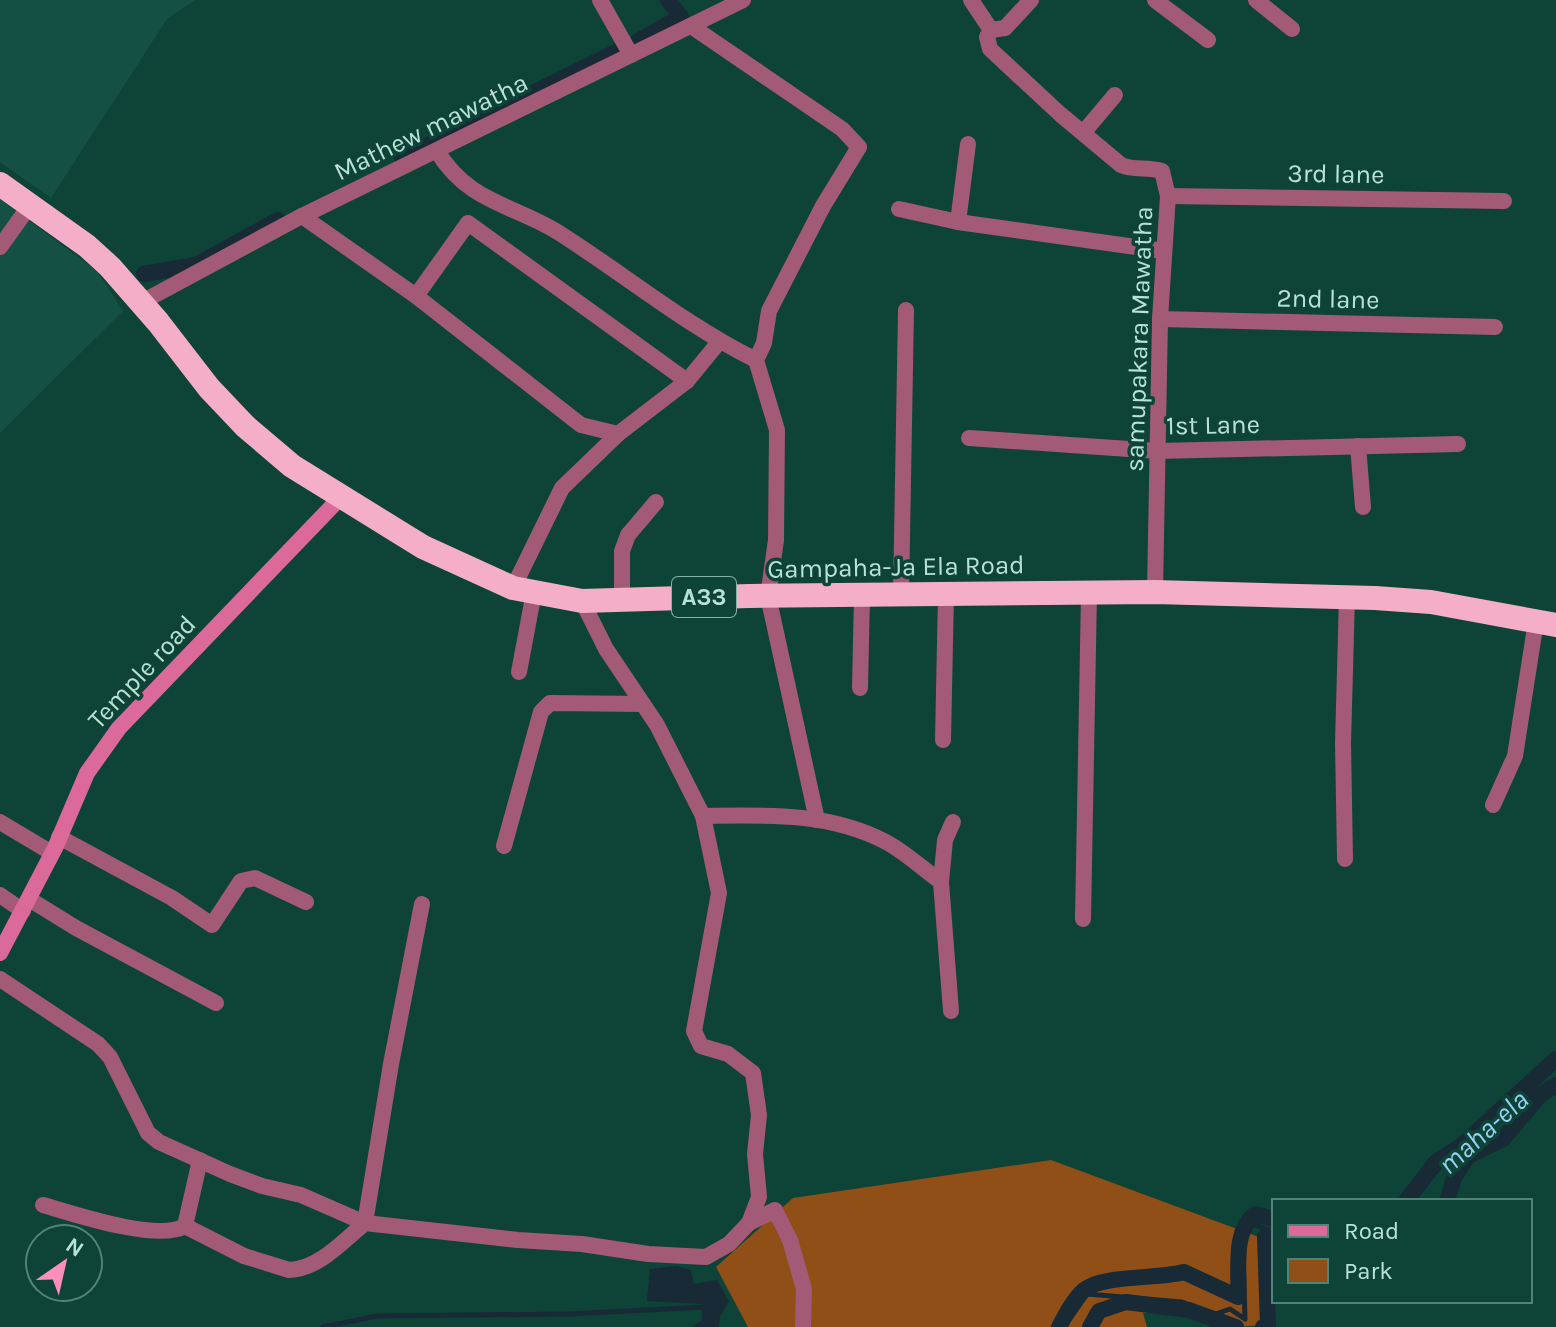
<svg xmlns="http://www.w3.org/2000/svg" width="1556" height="1327" font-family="Karla,sans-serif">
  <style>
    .built { fill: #155044 }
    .green { fill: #914f18 }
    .water { fill: #172a35 }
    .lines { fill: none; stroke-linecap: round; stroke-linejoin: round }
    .stream { stroke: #172a35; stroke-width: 5 }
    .canal { stroke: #172a35; stroke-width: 16 }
    .street { stroke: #a25a77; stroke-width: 16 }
    .secondary { stroke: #db699a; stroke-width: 16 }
    .highway { stroke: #f4aec8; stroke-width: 24 }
    .labels { text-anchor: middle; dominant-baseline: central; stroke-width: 7; stroke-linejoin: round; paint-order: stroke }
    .shield { fill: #0e4337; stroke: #85b2a6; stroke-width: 2 }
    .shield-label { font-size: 24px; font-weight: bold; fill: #b8e2d6 }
    .street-label { font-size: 26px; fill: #b8e2d6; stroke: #0e4337 }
    .water-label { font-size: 28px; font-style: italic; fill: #96d0f3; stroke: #0e4337 }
  </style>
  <rect width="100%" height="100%" fill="#0e4337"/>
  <g class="built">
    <path d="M0 0H195L167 19 51 198 0 162Z"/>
    <path d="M0 199 97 271 123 311 0 433Z"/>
  </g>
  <path class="green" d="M1051 1160 1264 1239 1268 1325 1232 1327 1189 1310 1143 1313 1147 1327H748L716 1267 793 1198Z"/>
  <path class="water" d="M676 1266 691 1270 694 1284 717 1280 729 1301 720 1317 719 1327H692L702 1320 701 1304 647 1301 650 1269Z"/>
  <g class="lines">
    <g class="stream">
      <path d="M1413 1201 1436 1171 1488 1131 1556 1065"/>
      <path d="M323 1327 377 1316 569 1314 705 1307"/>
      <path d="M1064 1327 1087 1294 1182 1302 1213 1315 1230 1309 1245 1319 1243 1249 1250 1223 1274 1232"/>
    </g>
    <g class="canal">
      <path d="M638 41 681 17 668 0"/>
      <path d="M402 158 620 50"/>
      <path d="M144 274 196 265 278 220"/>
      <path d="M1406 1201 1436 1162 1461 1146 1556 1059"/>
      <path d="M1447 1201 1454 1178 1468 1156 1503 1139 1540 1095 1556 1085"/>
      <path d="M1059 1327C1066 1314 1073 1300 1084 1290 1101 1275 1160 1279 1184 1272L1238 1297C1240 1270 1232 1232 1255 1214L1274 1219"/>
      <path d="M1090 1327 1099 1311 1126 1302 1189 1310 1236 1327"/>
      <path d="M1263 1327 1268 1325 1265 1237 1274 1241"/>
    </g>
    <g class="street">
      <path d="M600 0 631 55"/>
      <path d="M971 0 991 30 987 37 990 49 1060 114 1121 165C1134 171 1148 166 1162 171L1168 196 1160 319 1155 592"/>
      <path d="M1155 0 1208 40"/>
      <path d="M1256 0 1292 29"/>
      <path d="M691 26 842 129 859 147 823 206 769 311 764 343 756 360 777 430 776 540 768 596 817 820"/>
      <path d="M991 30 1005 28 1031 0"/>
      <path d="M1083 133 1115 95"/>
      <path d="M437 151C468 202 511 204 556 231 623 273 685 325 756 360"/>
      <path d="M1168 196 1504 201"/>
      <path d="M899 209 958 222 1164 251"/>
      <path d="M302 216 416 296 581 425 618 434"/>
      <path d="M958 222 968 144"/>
      <path d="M0 247 30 205"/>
      <path d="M416 296 468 223 687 381"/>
      <path d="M142 302 298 218 743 0"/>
      <path d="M1160 319 1495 327"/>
      <path d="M969 438 1158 451 1458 444"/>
      <path d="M1358 446 1363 507"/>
      <path d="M513 588 562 488 618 434 687 381 719 342"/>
      <path d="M901 595 906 310"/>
      <path d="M622 599V551L628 535 656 502"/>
      <path d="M519 672 534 592"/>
      <path d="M860 688 862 595"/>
      <path d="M943 740 946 594"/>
      <path d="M1493 805 1515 756 1536 621"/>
      <path d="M703 816C766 815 829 812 886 842 905 852 923 869 941 882L951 1011"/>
      <path d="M0 822 52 853"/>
      <path d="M59 837 172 898 212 925 241 881 255 878 306 902"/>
      <path d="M504 846 541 712 550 703 643 704"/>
      <path d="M1345 859 1343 743 1347 597"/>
      <path d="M941 882 945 840 953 822"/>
      <path d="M0 895 23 911"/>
      <path d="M29 899 76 928 216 1003"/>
      <path d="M1083 919 1089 593"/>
      <path d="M0 979 98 1044 110 1057 148 1133 159 1142 230 1174 262 1186 301 1195 365 1223 518 1240 582 1244 648 1254 706 1257 729 1244 749 1223 759 1197 755 1154 759 1115 753 1073 728 1054 701 1046 694 1031 719 893 703 816 657 725 606 649 582 601"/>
      <path d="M43 1205C74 1214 157 1242 185 1226L200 1160"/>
      <path d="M749 1223 775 1210 790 1240 804 1289 803 1327"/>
      <path d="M185 1226 244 1256 289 1270C319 1269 343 1241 365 1223L391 1064 422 904"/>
    </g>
    <path class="secondary" d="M0 953 55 848 87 773 119 728 341 497"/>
    <path class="highway" d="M0 184 87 246 110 267 158 322 209 388 245 426 292 466 423 547 513 588 582 601 749 596 1155 592 1375 598 1431 602 1556 625"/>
  </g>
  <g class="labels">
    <rect class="shield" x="672" y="577" width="64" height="40" rx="6"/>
    <g class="shield-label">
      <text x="704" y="597">A33</text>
    </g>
    <g class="street-label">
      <text transform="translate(431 127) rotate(-26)">Mathew mawatha</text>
      <text transform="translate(1336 174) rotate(1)">3rd lane</text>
      <text transform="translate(1328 299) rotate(1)">2nd lane</text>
      <text transform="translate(1139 339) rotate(-88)">samupakara Mawatha</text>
      <text transform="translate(1213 425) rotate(-1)">1st Lane</text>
      <text transform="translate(896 567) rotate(-1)">Gampaha-Ja Ela Road</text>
      <text transform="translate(142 672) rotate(-47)">Temple road</text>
    </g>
    <g class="water-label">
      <text transform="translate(1483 1132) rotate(-42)">maha-ela</text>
    </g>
  </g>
  <rect x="1272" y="1199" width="260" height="104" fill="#0e4337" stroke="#528377" stroke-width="2"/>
  <rect x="1288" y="1225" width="40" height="12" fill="#db699a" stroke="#528377" stroke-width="2"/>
  <text x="1344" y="1239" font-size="24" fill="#b8e2d6">Road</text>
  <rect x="1288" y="1259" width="40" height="24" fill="#914f18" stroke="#528377" stroke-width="2"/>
  <text x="1344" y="1279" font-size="24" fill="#b8e2d6">Park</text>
  <g transform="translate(64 1263) rotate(34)"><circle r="38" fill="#0e4337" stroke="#528377" stroke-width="2"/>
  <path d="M0-6L14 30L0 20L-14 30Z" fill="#fe8ebc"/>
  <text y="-12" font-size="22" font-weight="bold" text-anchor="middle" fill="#b8e2d6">N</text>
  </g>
</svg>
